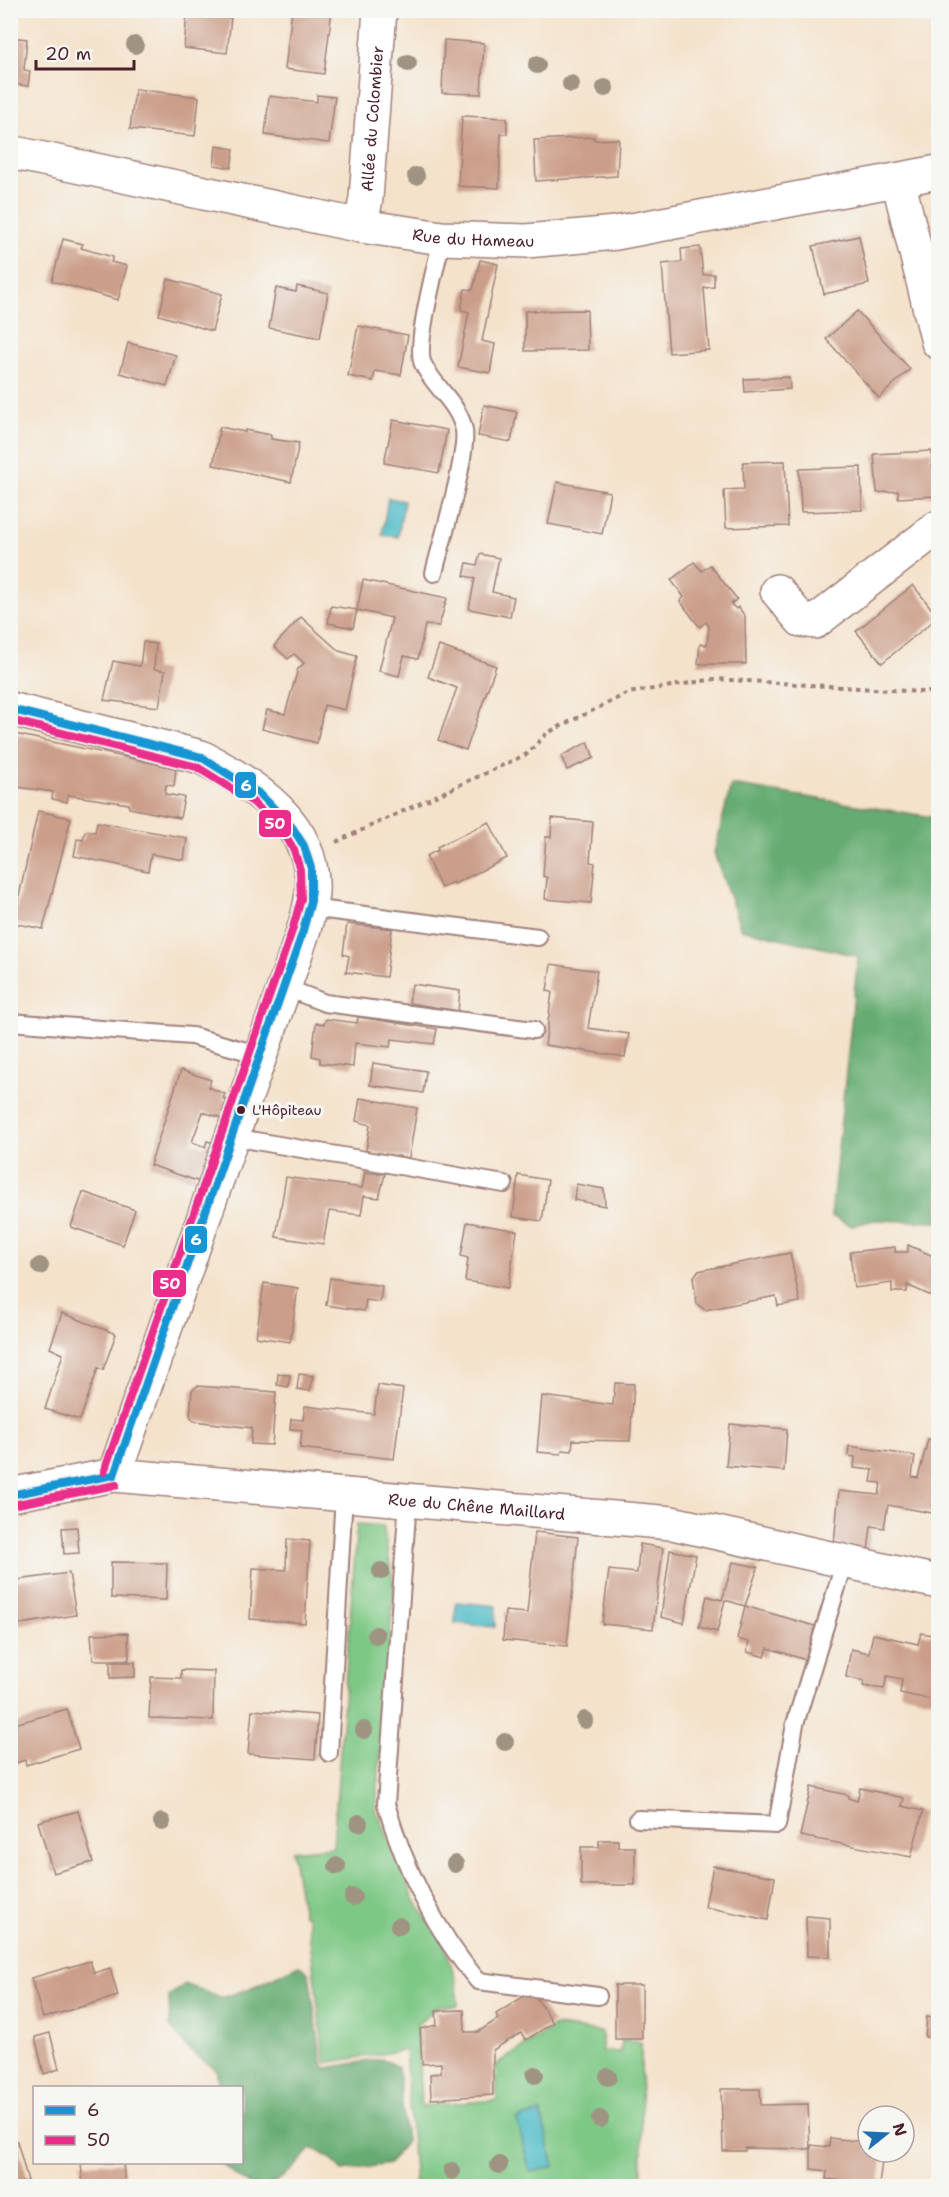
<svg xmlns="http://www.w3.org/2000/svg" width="949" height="2197" font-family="'Shantell Sans',sans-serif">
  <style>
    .green { fill: #7ec885; stroke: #647458; stroke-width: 1.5 }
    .forest { fill: #66ac72; stroke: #58664e; stroke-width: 1.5 }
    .water { fill: #4dbbc7; stroke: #4c6d79; stroke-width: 1.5 }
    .building { fill: #cb9e89 }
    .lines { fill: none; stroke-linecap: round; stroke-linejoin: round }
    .service-casing { stroke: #9f807b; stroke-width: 20 }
    .minor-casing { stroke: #9f807b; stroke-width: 36 }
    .path { stroke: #9f807b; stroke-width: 4; stroke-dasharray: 4.5 4.5; stroke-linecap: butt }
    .service { stroke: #fff; stroke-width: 16 }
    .minor { stroke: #fff; stroke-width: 33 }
    .bus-1-casing { stroke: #f6f6f2; stroke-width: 12 }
    .bus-2-casing { stroke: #f6f6f2; stroke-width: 12 }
    .bus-1 { stroke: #1895d5; stroke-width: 8 }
    .bus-2 { stroke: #e92d8b; stroke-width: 8 }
    .tree { fill: #9f9382 }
    .bus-dot { fill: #4a1f2b; stroke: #f6f6f2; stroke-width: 2 }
    .labels { text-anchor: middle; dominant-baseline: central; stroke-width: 6; stroke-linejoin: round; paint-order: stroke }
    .bus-label { font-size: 14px; fill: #4a1f2b; stroke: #f6f6f2; text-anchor: start }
    .street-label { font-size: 16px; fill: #4a1f2b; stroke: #f6f6f2 }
    .line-badge { stroke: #f6f6f2; stroke-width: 2 }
    .badge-label { font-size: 16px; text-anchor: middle; font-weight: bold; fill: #fff }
  </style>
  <rect width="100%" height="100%" fill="#f6f6f2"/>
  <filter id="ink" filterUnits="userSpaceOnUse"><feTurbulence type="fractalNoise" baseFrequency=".0167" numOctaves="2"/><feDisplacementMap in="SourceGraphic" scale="12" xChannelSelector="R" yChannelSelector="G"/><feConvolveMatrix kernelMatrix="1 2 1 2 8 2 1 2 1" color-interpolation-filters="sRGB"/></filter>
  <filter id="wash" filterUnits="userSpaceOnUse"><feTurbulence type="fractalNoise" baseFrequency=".008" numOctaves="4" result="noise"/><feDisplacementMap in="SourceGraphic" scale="24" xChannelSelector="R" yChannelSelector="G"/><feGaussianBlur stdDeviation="1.35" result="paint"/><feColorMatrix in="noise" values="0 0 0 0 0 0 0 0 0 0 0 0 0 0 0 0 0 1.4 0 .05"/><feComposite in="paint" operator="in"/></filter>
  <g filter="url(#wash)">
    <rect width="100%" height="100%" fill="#f4e2cb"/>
    <path class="green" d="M357 1524 383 1526 394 1586 376 1809 415 1901 445 1945 456 1981 458 2006H438L417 2025 421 2106 497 2100 496 2065 555 2026 602 2032V2051L620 2052 621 2041 641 2042 642 2186H415L405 2050 325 2063 307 1915H303L292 1851 333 1847Z"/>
    <g class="forest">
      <path d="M731 785 938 818V1222L874 1220 852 1226 831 1216 858 956 741 929 714 853Z"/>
      <path d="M299 1965 309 1974 322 2063 326 2068 381 2059 398 2067 406 2141 389 2164 343 2171 330 2158 312 2148C301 2161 275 2191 256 2186 243 2184 230 2170 221 2163L242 2162V2088L219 2087 216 2069 191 2052 170 2026 169 1996 185 1984 221 1998 251 1988Z"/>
    </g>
    <g class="water">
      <path d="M388 498 404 501 398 537 382 535Z"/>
      <path d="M456 1602 496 1606 495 1627 455 1623Z"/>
      <path d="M541 2113 554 2167 530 2172 517 2119Z"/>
    </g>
    <g id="blocks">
      <g class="building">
        <path d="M292 10H332L324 74 285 69Z"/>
        <path d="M187 12 231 18 227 53 184 48Z"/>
        <path d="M10 37 27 39 24 70 30 71 28 86 10 84Z"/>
        <path d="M444 40 484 43 481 94 442 93Z"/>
        <path d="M135 89 199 97 195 136 130 129Z"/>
        <path d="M317 95 335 97 329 143 265 135 269 96 317 102Z"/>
        <path d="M462 116 507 118V134H501L499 188 458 186Z"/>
        <path d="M594 137V140L619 139 617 176 536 181 534 140Z"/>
        <path d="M216 146 234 149 231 168 214 165Z"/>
        <path d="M859 236 869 284 824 294 813 246Z"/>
        <path d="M63 239 83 244 81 248 113 257 111 262 127 266 118 300 52 281Z"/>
        <path d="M700 247 703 275 714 274V287L704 288 709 350 669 353 662 264 682 262 681 249Z"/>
        <path d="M480 260 498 264 482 341 495 344 490 373 458 367 469 312 461 310 465 289 473 290Z"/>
        <path d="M168 279 222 294 212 331 159 315Z"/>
        <path d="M297 286 328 293 320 338 269 328 276 288 296 292Z"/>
        <path d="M587 310 588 350 525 351V311Z"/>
        <path d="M857 311 910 369 879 398 826 339Z"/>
        <path d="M358 326 408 335 401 375 375 371 373 381 348 376Z"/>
        <path d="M128 343 176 355 167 386 120 373Z"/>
        <path d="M789 377 790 389 745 392 744 379Z"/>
        <path d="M484 405 517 412 511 442 478 436Z"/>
        <path d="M393 420 447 430 439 473 384 463Z"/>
        <path d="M220 427 245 432V430L271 435V439L299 443 291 482 213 465Z"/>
        <path d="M931 451 935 496 898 498V491L877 493 874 454Z"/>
        <path d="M785 461 788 526 726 528 724 490 744 489 743 462Z"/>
        <path d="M861 467 862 510 801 512 799 469Z"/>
        <path d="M557 482 610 492 602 534 548 524Z"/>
        <path d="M480 554 499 558 492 592 514 597 510 617 469 609 475 578 464 576 467 563 477 565Z"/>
        <path d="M694 562 702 571 710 565 737 599 731 604 736 609 738 607 745 616 746 664H698L700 644 707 645 709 626 706 622 700 627 695 621 680 601 684 597 671 580Z"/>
        <path d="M363 580 447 598 439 626 425 625 418 659 404 656 399 676 379 671 392 618 357 610 353 628 328 623 331 606 357 610Z"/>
        <path d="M913 585 938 617 882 663 856 631Z"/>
        <path d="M301 617 339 651 357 656 345 710 324 705 317 743 262 729 267 710 285 714 298 669 304 663 294 654 288 659 274 646Z"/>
        <path d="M143 642 156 644 154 669 165 671 159 707 104 700 113 661 140 666Z"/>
        <path d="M439 646 496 666 466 750 438 740 457 688 428 677Z"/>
        <path d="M10 733 176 768 174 786 166 785 165 794 184 797 180 818 129 808V804L68 795 67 802 52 799 53 792 10 786Z"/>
        <path d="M588 742 594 758 567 770 561 756Z"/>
        <path d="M38 811 71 818 43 929 13 923Z"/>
        <path d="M552 818 593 822 590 862 595 863 591 903 545 899 547 878 543 876 546 837H551Z"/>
        <path d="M97 822 187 838 184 860 151 854 148 871 74 856 77 839 83 840 85 831 95 832Z"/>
        <path d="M489 822 507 858 454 884 453 882 441 888 426 856 438 850 437 847Z"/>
        <path d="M347 924 392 929 386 977 346 972 349 956 343 954Z"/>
        <path d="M551 964 597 971 588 1028 629 1034 625 1057 545 1045 552 992 547 991Z"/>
        <path d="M412 984 460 991 458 1011 409 1003Z"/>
        <path d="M358 1017 437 1029 434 1044 392 1039 390 1047 355 1043 353 1067 320 1063V1058L312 1056 316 1023 324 1024 326 1019 357 1023Z"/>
        <path d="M373 1063 426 1071 423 1093 370 1085Z"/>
        <path d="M181 1070 211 1080 208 1087 225 1094 223 1099 228 1101 222 1118 203 1112 192 1142 205 1147 207 1141 214 1143 200 1182 150 1165Z"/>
        <path d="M360 1098 417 1108 409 1158 366 1151 370 1125 356 1121Z"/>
        <path d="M365 1172 385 1174 379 1198 364 1196 361 1215 329 1211 323 1244 276 1237 286 1177 362 1188Z"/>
        <path d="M518 1175 548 1180 542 1221 513 1217Z"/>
        <path d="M576 1184 604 1189 605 1206 574 1200Z"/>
        <path d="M83 1192 135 1210 123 1245 71 1227Z"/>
        <path d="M467 1222 517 1231 508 1288 465 1281 468 1258 461 1256Z"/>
        <path d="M908 1245 938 1258V1299L907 1285V1292H892V1283L854 1288 850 1252 895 1247V1252H908Z"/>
        <path d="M790 1253 800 1302 778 1306 776 1296 705 1310 697 1304 693 1278 698 1271Z"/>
        <path d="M330 1278 382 1286 380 1302 366 1300 364 1311 326 1305Z"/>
        <path d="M264 1283 298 1288 290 1342 256 1337Z"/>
        <path d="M62 1313 116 1334 103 1370 98 1368 80 1420 45 1409 63 1354 50 1348Z"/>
        <path d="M278 1374 290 1375 288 1387 277 1385Z"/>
        <path d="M299 1374 313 1376 310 1391 297 1389Z"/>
        <path d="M615 1383 634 1384 630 1441 573 1440 572 1451 562 1450 561 1454 537 1452 542 1396 613 1405Z"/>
        <path d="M378 1385 403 1389 394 1459 300 1448 302 1430 290 1429 291 1419 303 1420 305 1406 374 1414Z"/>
        <path d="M197 1386 276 1392 272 1445 251 1444 252 1428 194 1421 190 1416 192 1390Z"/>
        <path d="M730 1424 787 1429 784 1471 726 1466Z"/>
        <path d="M928 1439 938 1441V1514L888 1505 884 1528 871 1526 868 1551 834 1543 839 1491 879 1495 881 1483 871 1482 873 1470 854 1468 855 1457 848 1456 849 1446 915 1456 912 1477 918 1478Z"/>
        <path d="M77 1527 79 1553 64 1554 62 1528Z"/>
        <path d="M535 1532 578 1537 567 1646 503 1640 505 1611 527 1613Z"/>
        <path d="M287 1539 310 1541 305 1623 250 1619 253 1568 286 1570Z"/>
        <path d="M640 1544 663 1548 653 1629 602 1624 609 1570 637 1573Z"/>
        <path d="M670 1550 696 1555 684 1623 661 1617Z"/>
        <path d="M111 1562 167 1563 166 1600 111 1598Z"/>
        <path d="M733 1562 758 1567 745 1606 815 1626 806 1660 768 1648 765 1657 747 1652 749 1642 737 1639 745 1606 725 1600 717 1632 699 1627 707 1596 722 1600Z"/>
        <path d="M69 1573 76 1615 15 1625 16 1635 10 1636V1581Z"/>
        <path d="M128 1633 129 1660H93L91 1634Z"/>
        <path d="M921 1633 938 1636V1670L933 1700 900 1693 902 1679 887 1676 884 1689 863 1686 864 1681 846 1677 851 1649 869 1653 873 1634 918 1644Z"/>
        <path d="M110 1662H135V1677L110 1678Z"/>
        <path d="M181 1670 214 1671 213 1720 149 1718 151 1677 181 1678Z"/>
        <path d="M67 1709 79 1749 26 1765 25 1760 16 1763 10 1741V1731L16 1729 15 1724Z"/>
        <path d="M252 1710 318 1715 315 1759 248 1754Z"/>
        <path d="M811 1787 848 1795V1798L857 1801 860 1788 904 1798 902 1806 923 1811 911 1857 800 1836Z"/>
        <path d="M78 1811 93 1862 53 1873 38 1822Z"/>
        <path d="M599 1840H618V1847H635V1885H581V1847H599Z"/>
        <path d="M713 1866 775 1877 768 1920 705 1907Z"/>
        <path d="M806 1916 830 1918V1957L807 1956Z"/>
        <path d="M90 1961 94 1973 110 1968 118 1996 43 2018 31 1978Z"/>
        <rect x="615" y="1985" width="27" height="54"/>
        <path d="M532 1991 553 2023 526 2040 521 2033 493 2050V2095L431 2099 430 2074 441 2073V2063L422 2064 420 2029 437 2025 436 2011 464 2010 465 2032H478L498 2019 496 2014Z"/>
        <path d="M927 2017 938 2018V2038L925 2037Z"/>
        <path d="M50 2033 59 2069 44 2074 35 2037Z"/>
        <path d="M721 2089H760L761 2105 808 2104 810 2149 745 2148V2151H723Z"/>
        <path d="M867 2128 868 2152H883L879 2185 826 2179 827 2171 811 2169V2145L829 2147 830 2138 865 2142Z"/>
        <path d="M17 2141 28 2181 10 2185V2143Z"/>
        <path d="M81 2163H123L125 2186H83Z"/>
      </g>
    </g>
  </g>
  <g filter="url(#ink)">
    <use href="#blocks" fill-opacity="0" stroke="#9f807b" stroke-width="1.5"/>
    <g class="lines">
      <g class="service-casing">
        <g id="service">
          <path d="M434 573C441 544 468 454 464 430 459 404 434 387 423 364 414 345 437 263 442 238"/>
          <path d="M310 908 538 937"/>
          <path d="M284 987 325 1003 534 1030"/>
          <path d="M10 1022 192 1036 260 1055"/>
          <path d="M232 1133 250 1140 504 1184"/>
          <path d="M408 1500 386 1804C404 1867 436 1932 478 1981L598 1996"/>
          <path d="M329 1753 344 1495"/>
          <path d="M638 1819 777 1825 795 1724 845 1561"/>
        </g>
      </g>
      <g class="minor-casing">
        <g id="minor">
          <path id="s1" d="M10 152 361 226 442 238 526 241 616 233 938 172"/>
          <path d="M898 180 938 342"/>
          <path id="s2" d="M361 226 366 198 380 10"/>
          <path d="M777 591 801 620 815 622 938 527"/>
          <path d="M10 709 201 757C253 784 316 824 312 892 310 915 301 937 294 959L114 1475"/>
          <path id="s3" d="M10 1495 114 1475 672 1523 938 1582"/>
        </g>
      </g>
      <path class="path" d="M336 842 527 754 547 733 628 693 715 679 938 693"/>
      <use href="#service" class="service"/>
      <use href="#minor" class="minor"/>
      <g class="bus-1-casing">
        <g id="bus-1">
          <path d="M10 709 201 757 260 794 292 827 304 846 311 868V901L302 934 114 1475"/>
          <path d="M10 1495 114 1475"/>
        </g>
      </g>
      <g class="bus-2-casing">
        <g id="bus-2">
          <path d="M10 720 197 767 253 802 284 833 294 850 300 870 301 899 292 931 104 1472"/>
          <path d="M12 1505 116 1485"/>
        </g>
      </g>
      <use href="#bus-1" class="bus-1"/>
      <use href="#bus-2" class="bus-2"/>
    </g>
    <g class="tree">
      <circle cx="135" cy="45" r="9"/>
      <circle cx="408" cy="63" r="9"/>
      <circle cx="537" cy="65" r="9"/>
      <circle cx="571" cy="84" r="9"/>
      <circle cx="605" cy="88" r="9"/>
      <circle cx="416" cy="176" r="9"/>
      <circle cx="40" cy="1266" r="9"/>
      <circle cx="381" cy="1571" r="9"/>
      <circle cx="376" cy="1635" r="9"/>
      <circle cx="585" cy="1720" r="9"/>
      <circle cx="364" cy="1730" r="9"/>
      <circle cx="505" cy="1742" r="9"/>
      <circle cx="162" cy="1822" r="9"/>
      <circle cx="359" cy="1823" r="9"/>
      <circle cx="455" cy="1864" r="9"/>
      <circle cx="337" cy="1866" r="9"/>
      <circle cx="353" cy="1897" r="9"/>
      <circle cx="399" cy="1926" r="9"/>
      <circle cx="535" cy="2075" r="9"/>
      <circle cx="608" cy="2077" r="9"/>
      <circle cx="600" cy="2119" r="9"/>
      <circle cx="499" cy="2165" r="9"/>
      <circle cx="452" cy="2171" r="9"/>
    </g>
  </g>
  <circle class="bus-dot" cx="241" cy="1110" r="5"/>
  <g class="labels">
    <g class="bus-label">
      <text x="252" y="1110">L'Hôpiteau</text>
    </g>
    <g class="street-label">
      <text stroke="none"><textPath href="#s2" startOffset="108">Allée du Colombier</textPath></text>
      <text stroke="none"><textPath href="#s1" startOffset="472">Rue du Hameau</textPath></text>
      <text stroke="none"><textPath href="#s3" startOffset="470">Rue du Chêne Maillard</textPath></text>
    </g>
  </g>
  <g class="line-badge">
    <rect x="234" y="771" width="23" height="28" rx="6" fill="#1895d5"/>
    <rect x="258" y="809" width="34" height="29" rx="6" fill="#e92d8b"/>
    <rect x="184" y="1225" width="24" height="29" rx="6" fill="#1895d5"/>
    <rect x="152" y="1269" width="35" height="29" rx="6" fill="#e92d8b"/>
  </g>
  <g class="badge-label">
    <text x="246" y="791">6</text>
    <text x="275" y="829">50</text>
    <text x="196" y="1245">6</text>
    <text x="170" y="1289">50</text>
  </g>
  <rect width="949" height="2197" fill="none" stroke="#f6f6f2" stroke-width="36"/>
  <rect x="33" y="2086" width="210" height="78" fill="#f6f6f2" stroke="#b1a0a2" stroke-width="1.5"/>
  <rect x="45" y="2106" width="30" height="9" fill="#1895d5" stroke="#b1a0a2" stroke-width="1.5"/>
  <text x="87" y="2116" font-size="18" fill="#4a1f2b">6</text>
  <rect x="45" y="2136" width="30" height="9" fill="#e92d8b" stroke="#b1a0a2" stroke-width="1.5"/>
  <text x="87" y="2146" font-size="18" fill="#4a1f2b">50</text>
  <g transform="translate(886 2134) rotate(72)"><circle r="28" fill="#f6f6f2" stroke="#b1a0a2" stroke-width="1.5"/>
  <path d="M0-4.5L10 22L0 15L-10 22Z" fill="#1f6fb2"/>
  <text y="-9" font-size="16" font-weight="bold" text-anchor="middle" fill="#4a1f2b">N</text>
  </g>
  <path d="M36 60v9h98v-9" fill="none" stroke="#4a1f2b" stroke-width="3"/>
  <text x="45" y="60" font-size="18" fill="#4a1f2b" stroke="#f6f6f2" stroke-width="4.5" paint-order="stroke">20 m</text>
</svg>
